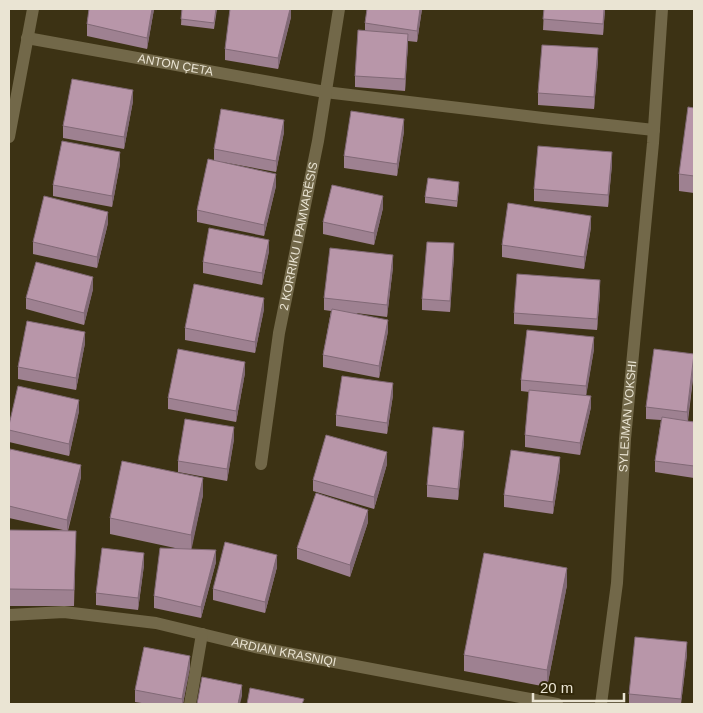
<svg xmlns="http://www.w3.org/2000/svg" width="703" height="713" font-family="Arial,sans-serif">
  <style>
    .lines { fill: none; stroke-linecap: round; stroke-linejoin: round }
    .minor { stroke: #726849; stroke-width: 12 }
    .wall { fill: #9e8191 }
    .shaded-wall { fill: #816976 }
    .building { fill: #b896a9; stroke: #816976 }
    .labels { text-anchor: middle; dominant-baseline: central; stroke-width: 5; stroke-linejoin: round; paint-order: stroke }
    .street-label { font-size: 12px; fill: #eae4d3; stroke: #32280a }
  </style>
  <rect width="100%" height="100%" fill="#3c3214"/>
  <g class="lines">
    <g class="minor">
      <path id="s1" d="M27 38 325 92 543 118 654 130"/>
      <path d="M9 137 33 9"/>
      <path id="s2" d="M261 464 279 333 318 141 339 9"/>
      <path id="s3" d="M9 615 64 612 156 623 255 647 557 704"/>
      <path d="M190 704 202 634"/>
      <path id="s4" d="M601 704 617 583 625 439 653 143 662 9"/>
    </g>
  </g>
  <g class="wall">
    <path d="M89 9H154L147 49 87 36V24Z"/>
    <path d="M182 9H217L214 29 181 25Z"/>
    <path d="M291 9V17L278 69 225 60V49Z"/>
    <path d="M367 9H422L417 42 408 41 405 91 355 87V76L365 30V23Z"/>
    <path d="M544 9H605L603 35 543 30Z"/>
    <path d="M598 60 594 109 538 105V93Z"/>
    <path d="M133 101 124 149 63 138V126Z"/>
    <path d="M694 108V193L679 191V174Z"/>
    <path d="M404 131 397 176 344 168V156Z"/>
    <path d="M284 132 276 172 222 162 276 186 264 236 197 222V210L214 160V149Z"/>
    <path d="M120 164 112 207 53 196V185Z"/>
    <path d="M612 164 608 207 534 201V189Z"/>
    <path d="M459 188 457 207 425 203V197Z"/>
    <path d="M383 208 374 245 323 234V222Z"/>
    <path d="M108 223 97 268 33 254V242Z"/>
    <path d="M591 227 584 269 502 257V245Z"/>
    <path d="M269 251 262 285 203 273V262Z"/>
    <path d="M454 255 450 312 422 310V299Z"/>
    <path d="M393 267 387 317 356 313 388 331 379 378 323 367V355L331 311 324 310V298Z"/>
    <path d="M93 289 84 325 26 309V298Z"/>
    <path d="M600 292 597 330 514 324V313Z"/>
    <path d="M264 309 255 353 185 340V328Z"/>
    <path d="M85 343 76 390 18 379V367Z"/>
    <path d="M594 349 586 395 591 407 580 455 525 447V435L529 392 521 391V380Z"/>
    <path d="M694 354V370L688 421 694 422V478L655 472V461L661 420 646 419V407Z"/>
    <path d="M245 373 236 422 168 409V398Z"/>
    <path d="M393 395 387 434 336 426V415Z"/>
    <path d="M79 411 69 456 9 442V425Z"/>
    <path d="M234 439 227 481 178 472V461Z"/>
    <path d="M464 442 458 500 427 497V485Z"/>
    <path d="M9 455 81 477 68 531H76L74 606H9V530H63L9 518Z"/>
    <path d="M387 464 374 509 313 491V480Z"/>
    <path d="M560 469 553 514 504 507V495Z"/>
    <path d="M203 495 191 549 216 562 201 618 154 608V596L175 548 110 534V518Z"/>
    <path d="M368 522 350 577 297 559V548Z"/>
    <path d="M144 565 138 610 96 605V593Z"/>
    <path d="M277 567 265 613 213 600V589Z"/>
    <path d="M567 585 547 687 464 671V655Z"/>
    <path d="M687 654 681 704H629V694Z"/>
    <path d="M190 667 183 704H148L135 702V690Z"/>
  </g>
  <g class="shaded-wall">
    <path d="M152 9H154L147 49V38Z"/>
    <path d="M290 9H291V17L278 69V58Z"/>
    <path d="M420 9H422L417 42V31Z"/>
    <path d="M604 9H605L603 35V24Z"/>
    <path d="M408 34V45L405 91V79Z"/>
    <path d="M598 48V60L594 109V97Z"/>
    <path d="M133 90V101L124 149V137Z"/>
    <path d="M404 119V131L397 176V164Z"/>
    <path d="M284 120V132L276 172V161Z"/>
    <path d="M120 152V164L112 207V196Z"/>
    <path d="M612 152V164L608 207V195Z"/>
    <path d="M276 174V186L264 236V225Z"/>
    <path d="M383 196V208L374 245V233Z"/>
    <path d="M108 212V223L97 268V257Z"/>
    <path d="M591 216V227L584 269V257Z"/>
    <path d="M269 240V251L262 285V273Z"/>
    <path d="M454 243V255L450 312V301Z"/>
    <path d="M393 255V267L387 317V305Z"/>
    <path d="M93 277V289L84 325V313Z"/>
    <path d="M600 280V292L597 330V319Z"/>
    <path d="M264 298V309L255 353V342Z"/>
    <path d="M388 320V331L379 378V366Z"/>
    <path d="M85 332V343L76 390V378Z"/>
    <path d="M594 337V349L586 397V386Z"/>
    <path d="M694 358V370L687 424V412Z"/>
    <path d="M245 362V373L236 422V411Z"/>
    <path d="M393 383V395L387 434V423Z"/>
    <path d="M591 396V407L580 455V443Z"/>
    <path d="M79 400V411L69 456V444Z"/>
    <path d="M234 427V439L227 481V469Z"/>
    <path d="M464 431V442L458 500V489Z"/>
    <path d="M387 452V464L374 509V497Z"/>
    <path d="M560 457V469L553 514V502Z"/>
    <path d="M81 465V477L67 532V520Z"/>
    <path d="M203 478V495L191 552V535Z"/>
    <path d="M368 510V522L350 577V565Z"/>
    <path d="M216 550V562L201 618V607Z"/>
    <path d="M144 553V565L138 610V598Z"/>
    <path d="M277 555V567L265 613V602Z"/>
    <path d="M567 568V585L547 687V670Z"/>
    <path d="M687 642V654L681 704Z"/>
    <path d="M190 656V667L183 704H182V699Z"/>
    <path d="M242 685V696L240 704H238Z"/>
  </g>
  <g class="building">
    <path d="M89 9H152L147 38 87 24Z"/>
    <path d="M182 9H216L214 23 181 19Z"/>
    <path d="M230 9H290L278 58 225 49Z"/>
    <path d="M367 9H420L417 31 365 23Z"/>
    <path d="M544 9H604L603 24 543 19Z"/>
    <path d="M358 30 408 34 405 79 355 76Z"/>
    <path d="M542 45 598 48 594 97 538 93Z"/>
    <path d="M72 79 133 90 124 137 63 126Z"/>
    <path d="M688 107 694 108V176L679 174Z"/>
    <path d="M221 109 284 120 276 161 214 149Z"/>
    <path d="M351 111 404 119 397 164 344 156Z"/>
    <path d="M62 141 120 152 112 196 53 185Z"/>
    <path d="M538 146 612 152 608 195 534 189Z"/>
    <path d="M208 159 276 174 264 225 197 210Z"/>
    <path d="M428 178 459 182 457 201 425 197Z"/>
    <path d="M332 185 383 196 374 233 323 222Z"/>
    <path d="M44 196 108 212 97 257 33 242Z"/>
    <path d="M508 203 591 216 584 257 502 245Z"/>
    <path d="M209 228 269 240 262 273 203 262Z"/>
    <path d="M427 242 454 243 450 301 422 299Z"/>
    <path d="M330 248 393 255 387 305 324 298Z"/>
    <path d="M36 262 93 277 84 313 26 298Z"/>
    <path d="M517 274 600 280 597 319 514 313Z"/>
    <path d="M194 284 264 298 255 342 185 328Z"/>
    <path d="M332 309 388 320 379 366 323 355Z"/>
    <path d="M27 321 85 332 76 378 18 367Z"/>
    <path d="M527 330 594 337 586 386 521 380Z"/>
    <path d="M178 349 245 362 236 411 168 398Z"/>
    <path d="M654 349 694 354 687 412 646 407Z"/>
    <path d="M342 376 393 383 387 423 336 415Z"/>
    <path d="M18 386 79 400 69 444 9 430V425Z"/>
    <path d="M529 390 591 396 580 443 525 435Z"/>
    <path d="M662 417 694 422V466L655 461Z"/>
    <path d="M185 419 234 427 227 469 178 461Z"/>
    <path d="M433 427 464 431 458 489 427 485Z"/>
    <path d="M326 435 387 452 374 497 313 480Z"/>
    <path d="M10 449 81 465 67 520 9 506V455Z"/>
    <path d="M511 450 560 457 553 502 504 495Z"/>
    <path d="M122 461 203 478 191 535 110 518Z"/>
    <path d="M316 493 368 510 350 565 297 548Z"/>
    <path d="M9 530 76 531 74 590 9 589Z"/>
    <path d="M225 542 277 555 265 602 213 589Z"/>
    <path d="M102 548 144 553 138 598 96 593Z"/>
    <path d="M160 548 216 550 201 607 154 596Z"/>
    <path d="M484 553 567 568 547 670 464 655Z"/>
    <path d="M635 637 687 642 681 699 629 694Z"/>
    <path d="M144 647 190 656 182 699 135 690Z"/>
    <path d="M202 677 242 685 238 704H197Z"/>
    <path d="M250 688 304 699 302 704H247Z"/>
  </g>
  <g class="labels">
    <g class="street-label">
      <text stroke="none"><textPath href="#s1" startOffset="151">ANTON ÇETA</textPath></text>
      <text stroke="none"><textPath href="#s2" startOffset="231">2 KORRIKU I PAMVARËSIS</textPath></text>
      <text stroke="none"><textPath href="#s4" startOffset="289">SYLEJMAN VOKSHI</textPath></text>
      <text stroke="none"><textPath href="#s3" startOffset="279">ARDIAN KRASNIQI</textPath></text>
    </g>
  </g>
  <rect width="703" height="713" fill="none" stroke="#eae4d3" stroke-width="20"/>
  <path d="M533 693v8h91v-8" fill="none" stroke="#eae4d3" stroke-width="2.5"/>
  <text x="540" y="693" font-size="15" fill="#eae4d3" stroke="#32280a" stroke-width="4" paint-order="stroke">20 m</text>
</svg>
